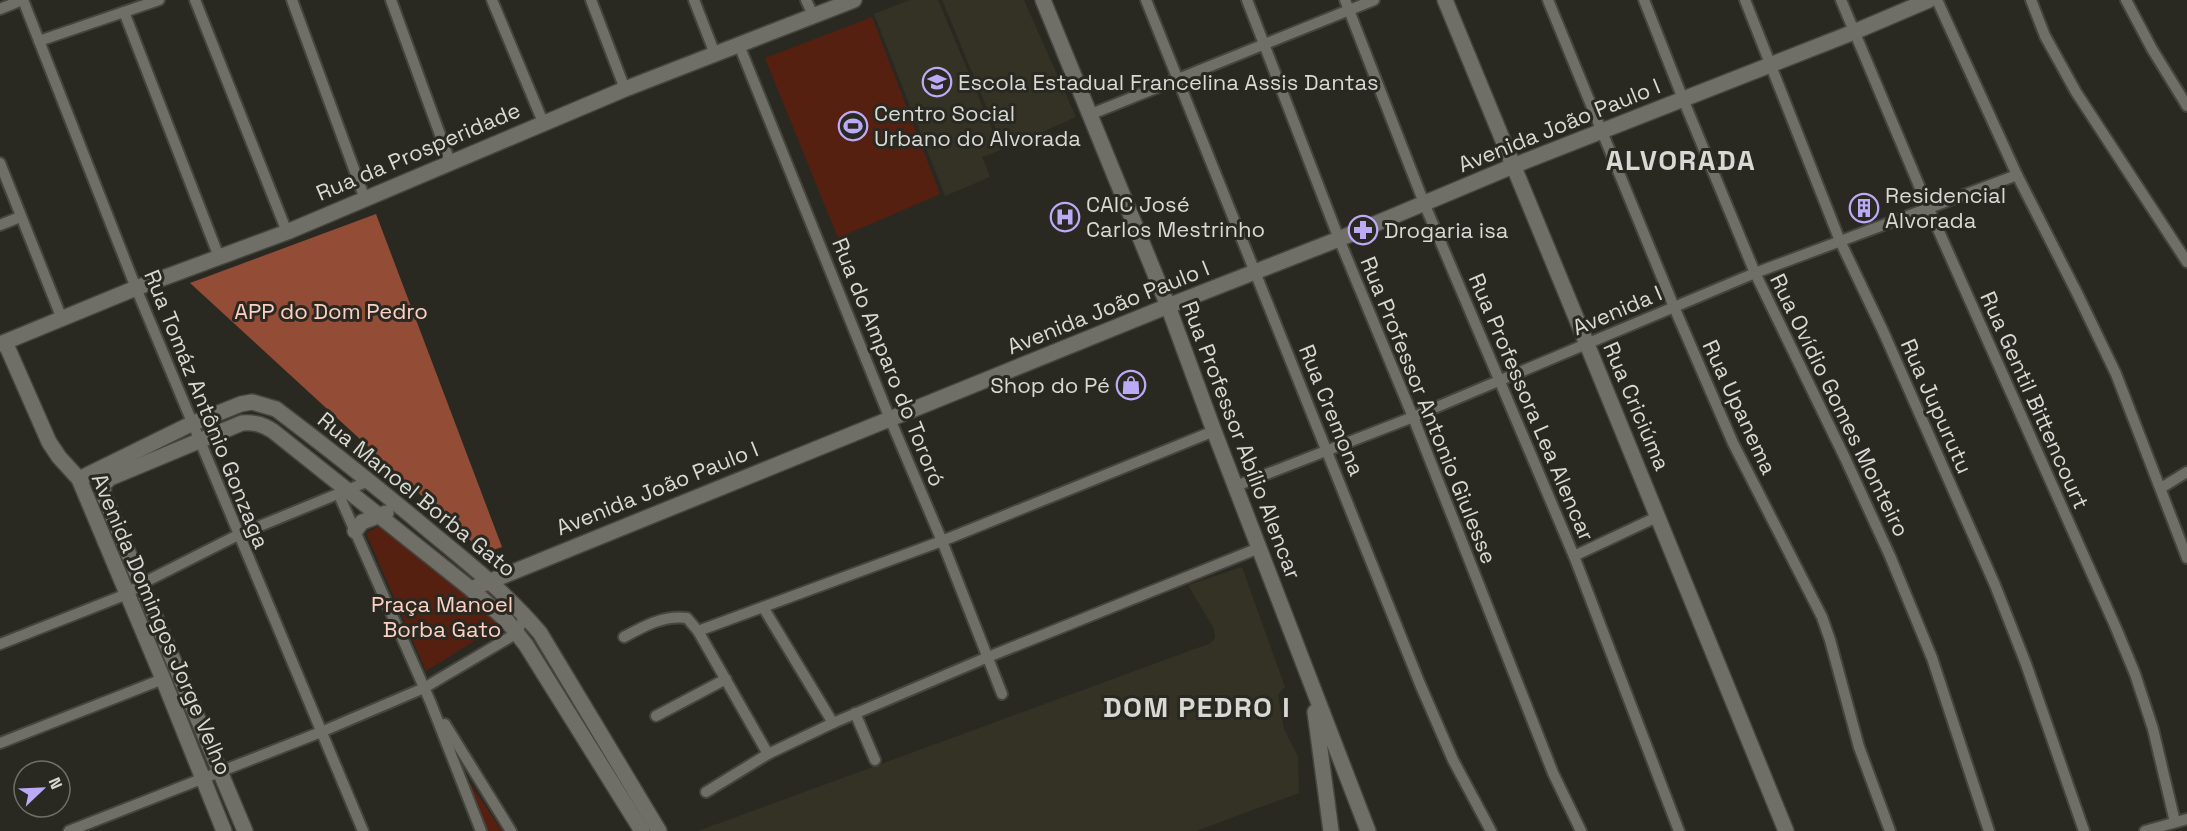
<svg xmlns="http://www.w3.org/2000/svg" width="2187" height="831" font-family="'Space Grotesk',sans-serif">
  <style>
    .built { fill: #333225 }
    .green { fill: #552010 }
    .forest { fill: #934c36 }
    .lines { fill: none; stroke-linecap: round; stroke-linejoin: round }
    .street-casing { stroke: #45453f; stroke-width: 14 }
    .secondary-casing { stroke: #45453f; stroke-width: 18 }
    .street { stroke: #6f6f67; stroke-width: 10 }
    .secondary { stroke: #6f6f67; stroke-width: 15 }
    .labels { text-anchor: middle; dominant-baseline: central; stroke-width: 6; stroke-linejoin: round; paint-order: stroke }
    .poi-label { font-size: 22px; fill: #d8d8d4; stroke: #292922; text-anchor: start }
    .street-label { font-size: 22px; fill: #d8d8d4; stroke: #292922 }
    .park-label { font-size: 22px; fill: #fcd0c3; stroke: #292922 }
    .district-label { font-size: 28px; font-weight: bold; letter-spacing: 1.5px; fill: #d8d8d4; stroke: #292922 }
  </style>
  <rect width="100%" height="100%" fill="#292922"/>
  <g class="built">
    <path d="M910 0H938L1001 150 982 157 990 177 945 196 874 14Z"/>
    <path d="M942 0H1024L1076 117 1004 149Z"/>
    <path d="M1242 567 1285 687 1278 695 1284 729 1298 756 1299 793 1196 831H698L1211 643 1215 638 1213 627 1188 585Z"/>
  </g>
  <g class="green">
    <path d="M872 17 940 194 838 238 765 58Z"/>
    <path d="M386 522 506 621 426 671 366 533Z"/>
    <path d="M455 761 502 831H486Z"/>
  </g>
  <path class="forest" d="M376 214 502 547 484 553 190 283Z"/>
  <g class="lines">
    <g class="street-casing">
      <g id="street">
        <path d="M23 0 136 288 363 831"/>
        <path d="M195 0 287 232"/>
        <path d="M292 0 365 199"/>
        <path d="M391 0 450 162"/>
        <path d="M492 0 543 122"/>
        <path d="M591 0 625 89"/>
        <path d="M694 0 715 54"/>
        <path d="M806 0 813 15"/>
        <path d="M1146 0 1420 684 1453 760 1491 831"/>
        <path d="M1247 0 1339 239 1413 417 1553 773 1581 831"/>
        <path d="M1345 0 1424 203 1574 556 1679 831"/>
        <path d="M1548 0 1674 307 1733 443 1822 617 1830 640 1859 747 1890 831"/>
        <path d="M1644 0 1683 99 1755 273 1845 458 1890 556 1932 658 1989 831"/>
        <path d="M1745 0 1840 241 1883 331 1995 585 2026 664 2084 831"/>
        <path d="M1841 0 1928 207 2116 628 2135 674 2153 729 2175 822"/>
        <path d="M1937 0 2017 175 2078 295 2116 374 2187 558"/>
        <path d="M2031 0 2045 36 2076 92 2187 262"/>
        <path d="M2126 0 2152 49 2187 106"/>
        <path d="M0 9 22 0"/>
        <path d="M124 12 219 257"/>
        <path d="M39 41 159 0"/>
        <path d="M739 45 890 419 942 541 1002 694"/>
        <path d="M1089 115 1374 0"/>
        <path d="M0 163 62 319"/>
        <path d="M0 225 20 217"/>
        <path d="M1236 486 1413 417 1755 273 2017 175"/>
        <path d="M2161 488 2187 472"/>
        <path d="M339 495 430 701 481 831"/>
        <path d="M1574 556 1659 516"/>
        <path d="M763 607 833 723"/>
        <path d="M698 631 942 541 1214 431"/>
        <path d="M624 637C644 626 664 615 687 618L698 631 768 754"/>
        <path d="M0 644 127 594 141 584 238 535 369 481"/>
        <path d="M855 713 875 760"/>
        <path d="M656 716 726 679"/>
        <path d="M445 724 511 831"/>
        <path d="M0 743 163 679"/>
        <path d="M706 792 768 754 833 723 988 657 1259 548"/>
        <path d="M69 831 321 732 424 688 517 633 525 614"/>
        <path d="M2145 831 2187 819"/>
      </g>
    </g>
    <g class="secondary-casing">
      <g id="secondary">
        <path d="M1043 0 1168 306 1214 431 1368 831"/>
        <path d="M1445 0C1559 277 1674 553 1786 831"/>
        <path d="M5 342 49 442 59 457 79 479 163 679 224 831"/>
        <path d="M0 344 136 288 287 232 625 89 854 0"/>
        <path d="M79 479 191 424 241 404 252 402 276 409C329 449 382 491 433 534 471 565 509 596 540 633L659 831"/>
        <path d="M355 531 362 522 386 513"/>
        <path d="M471 589 1168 306 1339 239 1513 166 1854 32 1929 0"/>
        <path d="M1315 712 1331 831"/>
        <path d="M245 831 103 493 104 484 110 478 242 423C254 422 262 424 273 431L471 589 507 621 526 645 642 831"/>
      </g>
    </g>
    <use href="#street" class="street"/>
    <use href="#secondary" class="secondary"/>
  </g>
  <defs>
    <g id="school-ring" transform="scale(1.5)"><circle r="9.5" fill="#292922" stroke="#bcaaf6" stroke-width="1.5"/><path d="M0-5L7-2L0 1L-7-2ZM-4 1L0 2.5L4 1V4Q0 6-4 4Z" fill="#bcaaf6"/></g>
    <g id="stadium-ring" transform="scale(1.5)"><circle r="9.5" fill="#292922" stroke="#bcaaf6" stroke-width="1.5"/><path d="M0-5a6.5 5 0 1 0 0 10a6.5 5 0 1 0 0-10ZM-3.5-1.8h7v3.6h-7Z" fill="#bcaaf6"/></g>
    <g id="building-ring" transform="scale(1.5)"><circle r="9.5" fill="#292922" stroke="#bcaaf6" stroke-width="1.5"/><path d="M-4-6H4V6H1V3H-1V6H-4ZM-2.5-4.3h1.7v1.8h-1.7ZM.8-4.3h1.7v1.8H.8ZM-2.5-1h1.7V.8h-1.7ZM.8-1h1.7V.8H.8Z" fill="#bcaaf6"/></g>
    <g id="hospital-ring" transform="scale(1.5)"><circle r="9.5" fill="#292922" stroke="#bcaaf6" stroke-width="1.5"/><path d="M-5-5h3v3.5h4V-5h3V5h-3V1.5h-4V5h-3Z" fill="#bcaaf6"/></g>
    <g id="pharmacy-ring" transform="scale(1.5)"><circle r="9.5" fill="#292922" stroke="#bcaaf6" stroke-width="1.5"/><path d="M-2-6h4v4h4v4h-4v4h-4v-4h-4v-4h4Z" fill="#bcaaf6"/></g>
    <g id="shop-ring" transform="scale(1.5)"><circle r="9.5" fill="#292922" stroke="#bcaaf6" stroke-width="1.5"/><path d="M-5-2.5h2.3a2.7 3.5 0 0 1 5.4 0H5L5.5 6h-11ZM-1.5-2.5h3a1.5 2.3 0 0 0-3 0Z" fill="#bcaaf6"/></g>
  </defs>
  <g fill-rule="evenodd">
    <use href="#school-ring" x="937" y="82"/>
    <use href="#stadium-ring" x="853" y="126"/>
    <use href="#building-ring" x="1864" y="208"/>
    <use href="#hospital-ring" x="1065" y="217"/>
    <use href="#pharmacy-ring" x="1363" y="230"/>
    <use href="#shop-ring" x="1131" y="385"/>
  </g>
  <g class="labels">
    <g class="poi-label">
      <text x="958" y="82">Escola Estadual Francelina Assis Dantas</text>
      <text x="874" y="113">Centro Social<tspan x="874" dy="25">Urbano do Alvorada</tspan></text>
      <text x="1885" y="195">Residencial<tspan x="1885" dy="25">Alvorada</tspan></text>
      <text x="1086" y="204">CAIC José<tspan x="1086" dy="25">Carlos Mestrinho</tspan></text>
      <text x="1384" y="230">Drogaria isa</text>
      <text x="1110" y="385" text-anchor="end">Shop do Pé</text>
    </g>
    <g class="street-label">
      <text transform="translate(1559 125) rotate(-22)">Avenida João Paulo I</text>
      <text transform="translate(418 151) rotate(-23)">Rua da Prosperidade</text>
      <text transform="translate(1108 307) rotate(-22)">Avenida João Paulo I</text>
      <text transform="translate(1617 310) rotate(-23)">Avenida I</text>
      <text transform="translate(889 362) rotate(68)">Rua do Amparo do Tororó</text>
      <text transform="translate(2035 400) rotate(66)">Rua Gentil Bittencourt</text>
      <text transform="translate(1840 405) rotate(64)">Rua Ovídio Gomes Monteiro</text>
      <text transform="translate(1637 406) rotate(67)">Rua Criciúma</text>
      <text transform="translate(1937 406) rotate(66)">Rua Jupurutu</text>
      <text transform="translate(1532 407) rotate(67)">Rua Professora Lea Alencar</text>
      <text transform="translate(1740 407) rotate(65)">Rua Upanema</text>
      <text transform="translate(207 409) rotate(68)">Rua Tomáz Antônio Gonzaga</text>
      <text transform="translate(1332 410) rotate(68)">Rua Cremona</text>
      <text transform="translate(1429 410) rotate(68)">Rua Professor Antonio Giulesse</text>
      <text transform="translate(1242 440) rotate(69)">Rua Professor Abílio Alencar</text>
      <text transform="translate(657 488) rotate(-22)">Avenida João Paulo I</text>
      <text transform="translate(417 494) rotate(39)">Rua Manoel Borba Gato</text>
      <text transform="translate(162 624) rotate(67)">Avenida Domingos Jorge Velho</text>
    </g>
    <g class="park-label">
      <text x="331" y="311">APP do Dom Pedro</text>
      <text x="442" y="604">Praça Manoel<tspan x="442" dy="25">Borba Gato</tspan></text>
    </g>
    <g class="district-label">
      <text x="1681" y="160">ALVORADA</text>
      <text x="1197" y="707">DOM PEDRO I</text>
    </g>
  </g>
  <g transform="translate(42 789) rotate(67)"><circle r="28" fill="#292922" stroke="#6f6f69" stroke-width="1.5"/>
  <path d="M0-4.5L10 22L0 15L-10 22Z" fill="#bcaaf6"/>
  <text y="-9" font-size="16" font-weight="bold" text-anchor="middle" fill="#d8d8d4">N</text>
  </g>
</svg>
